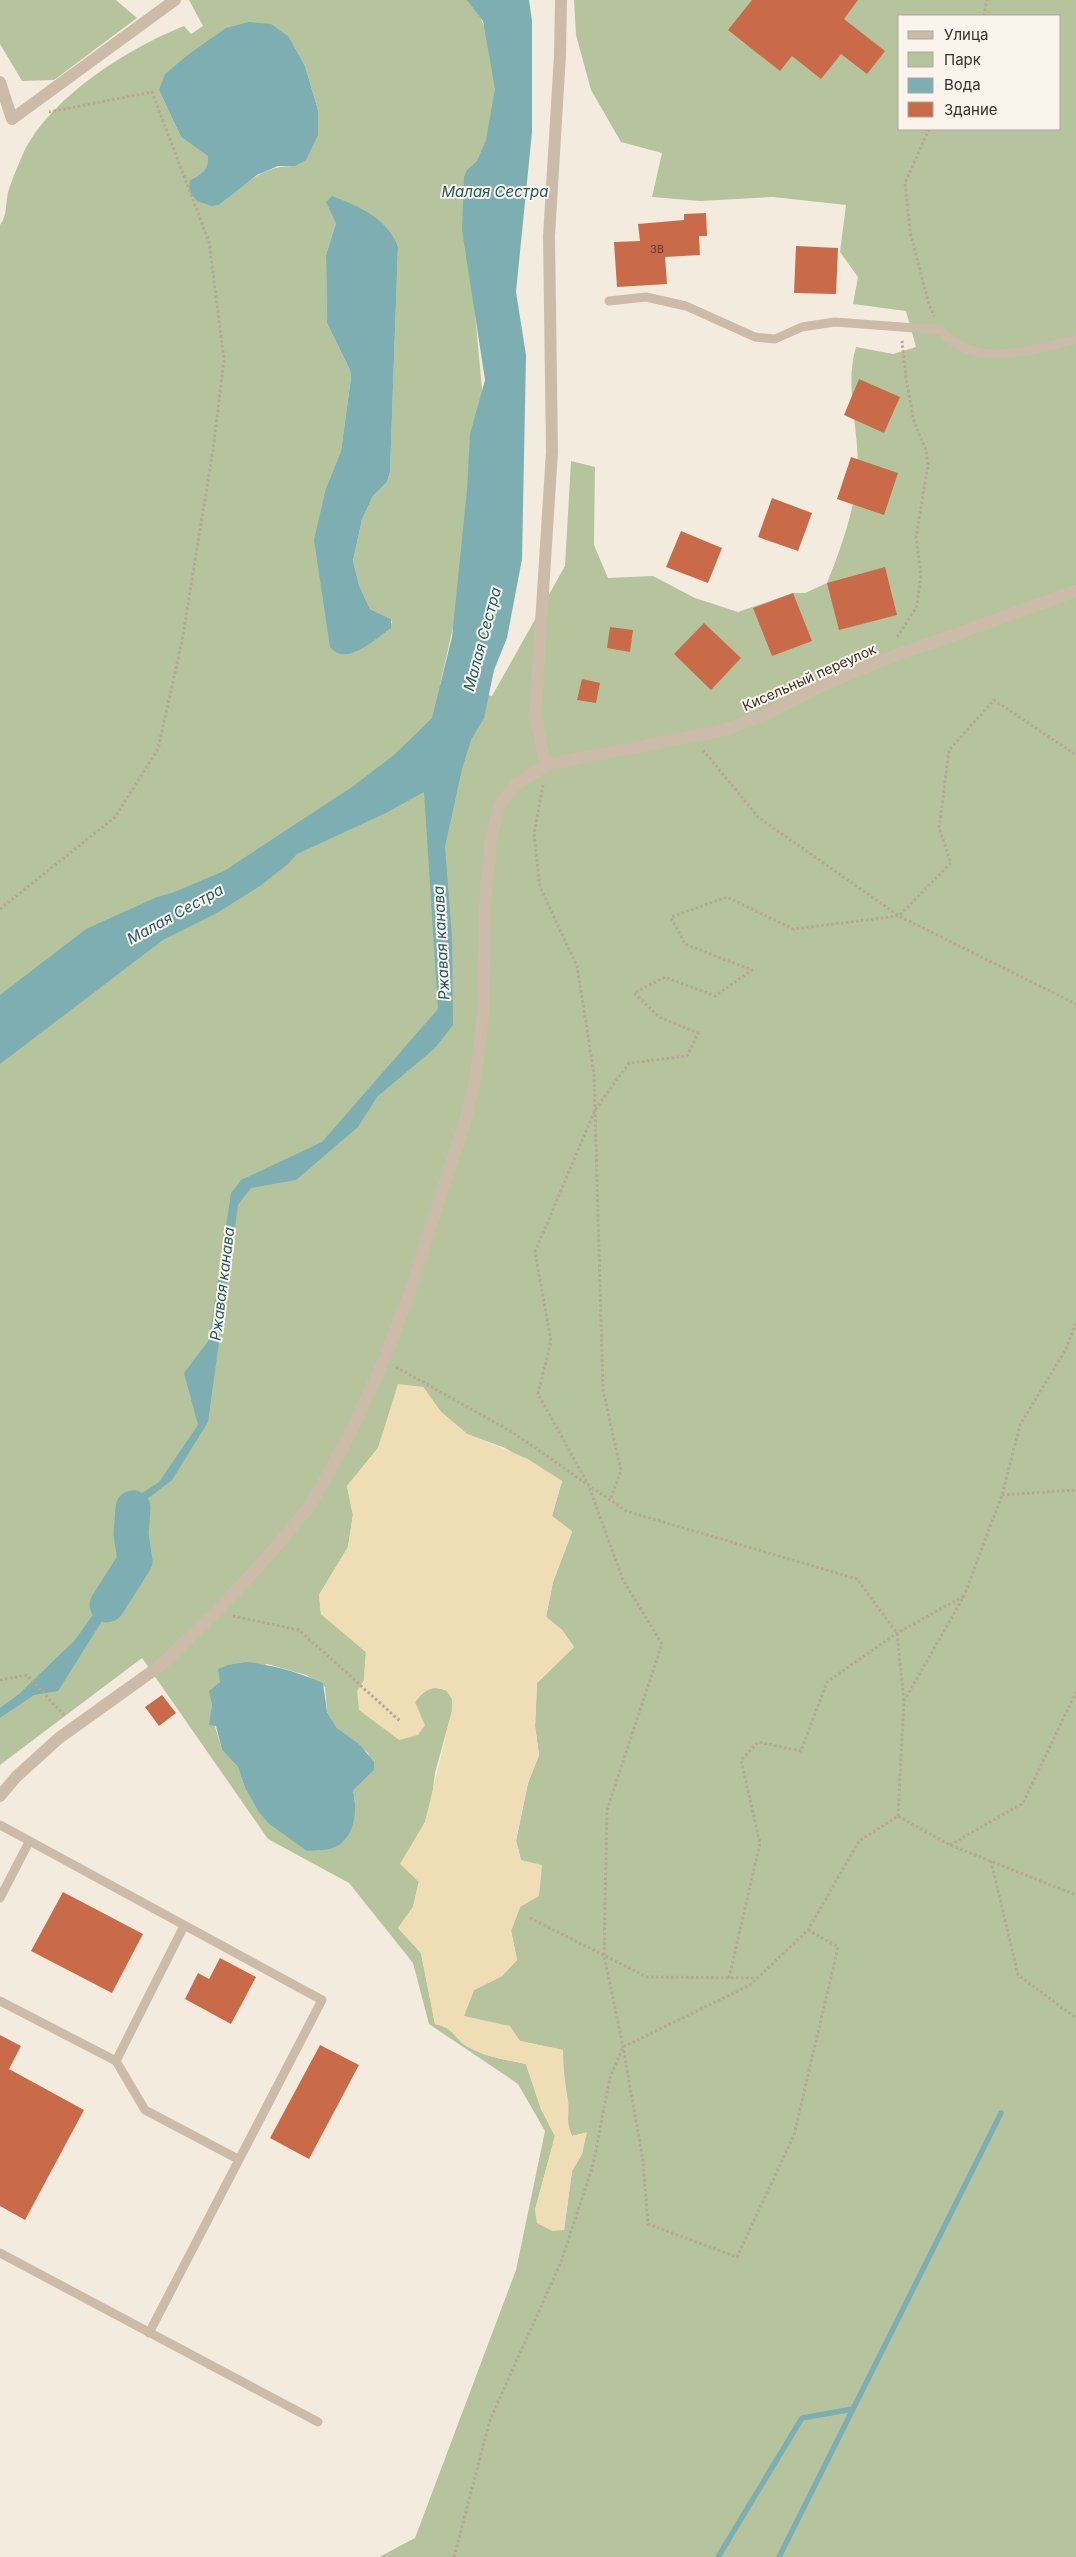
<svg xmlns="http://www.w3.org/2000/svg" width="1076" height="2557" font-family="Inter,sans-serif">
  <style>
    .green { fill: #b6c49e; fill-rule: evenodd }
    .sand { fill: #efddb6 }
    .water { fill: #7daeb2 }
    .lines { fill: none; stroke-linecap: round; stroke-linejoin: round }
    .stream { stroke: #7daeb2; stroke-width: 5.5 }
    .river { stroke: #7daeb2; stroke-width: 35 }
    .building { fill: #c96b48 }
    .path { stroke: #b9a594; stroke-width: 3; stroke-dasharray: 2.5 2.5; stroke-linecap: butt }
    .lane { stroke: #cdbbaa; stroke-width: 9 }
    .street { stroke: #cdbbaa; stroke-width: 12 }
    .labels { text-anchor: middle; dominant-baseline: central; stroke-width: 4; stroke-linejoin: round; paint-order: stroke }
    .number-label { font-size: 11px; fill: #5e3e32 }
    .street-label { font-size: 14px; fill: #3a2f2a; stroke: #fbf4ec }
    .water-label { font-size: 15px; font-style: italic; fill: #1e575d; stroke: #fbf4ec }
  </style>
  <rect width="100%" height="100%" fill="#f4ebdf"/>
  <g class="green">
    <path d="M0 0H116L137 18 54 80 22 81 0 44Z"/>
    <path d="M189 0H474L485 29 499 107 464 198 485 420 463 583 440 685 492 696 565 566 571 461 595 467 594 545 608 578 653 576 695 598 738 612 793 593H805L827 583C840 551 853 514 857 480 862 437 843 389 856 347L893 354 916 347 906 311 853 304 858 277 840 252 846 205 773 197 700 201 652 197 662 153 621 142 591 90 576 35 574 0H1076V2557H379L415 2538 516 2270 545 2131 518 2084 429 2024 413 1963 349 1883 268 1839 142 1658 0 1765V225C8 215 5 201 9 189 13 177 18 165 23 154 49 98 128 48 184 26L191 34 203 26ZM900 16H1060V129H900ZM289 37 305 66 318 110 295 166C262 165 244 185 219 205L190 180C202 174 209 170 209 156L181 137 159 90ZM335 216 398 247 390 472 387 482 373 496 362 519 353 561 359 585 370 609 391 619 392 623 330 647 326 488 341 451 351 378 350 370 327 323 326 255 336 223ZM423 1387 441 1412 467 1434 505 1448 562 1481 552 1516 572 1532 553 1582 546 1617 562 1630 574 1647 537 1683 535 1726 539 1755 528 1783 516 1841 521 1860 520 1907 511 1931 517 1960 502 1976 474 1990 463 2017 480 2021 520 2041 563 2050V2076L568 2104 566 2121 572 2136 586 2133 582 2154 572 2171 564 2230 535 2210 555 2136 541 2109 526 2064C507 2060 487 2057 470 2048 454 2040 456 2028 435 2024L421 1953 398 1928 413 1907 419 1881 415 1841 425 1822 432 1798 435 1773 452 1711V1699L447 1691C432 1684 424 1690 415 1702L364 1680 366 1652 321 1614 319 1595 348 1547 353 1515 347 1486 378 1448 386 1425ZM267 1664 306 1675 325 1687 327 1712 337 1728 368 1753 374 1770 353 1791C358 1809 353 1822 346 1839L258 1811 245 1788 238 1767 222 1750 211 1713 212 1704 220 1682Z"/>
  </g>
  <path class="sand" d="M398 1384 423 1387 441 1412 467 1434 528 1459 562 1481 552 1516 572 1531 553 1582 546 1617 562 1630 574 1647 537 1683 535 1726 539 1755 528 1783 516 1840 521 1860 542 1865 539 1896 520 1907 511 1931 517 1960 502 1976 474 1990 464 2016 510 2026 520 2041 563 2050C563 2067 565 2083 568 2101 570 2116 565 2118 572 2136L587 2132 582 2154 572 2171 564 2230 552 2231 537 2223 535 2210 555 2136 541 2109 526 2064C507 2060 487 2057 470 2048 454 2040 456 2028 435 2024L421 1953 398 1928 413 1907 419 1882 400 1864 425 1822 452 1711V1699L447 1691C432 1684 424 1690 415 1702L425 1725 418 1735 399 1740 359 1710 357 1691 364 1680 366 1652 321 1614 319 1595 348 1547 353 1515 347 1486 378 1448Z"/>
  <g class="water">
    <path d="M467 0H529L532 21V132L516 292 526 355 522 559 507 638 494 670 484 718 471 740 462 769 445 847 452 937 453 1025 435 1048 377 1097 358 1127 296 1180 251 1188 238 1205 208 1422 172 1480 142 1503 131 1575 58 1691 34 1695 0 1718V1708L19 1694 75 1640 130 1563V1501L159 1482 198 1425 184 1373 209 1340 231 1193 241 1180 322 1142 438 1009 424 792 386 813 297 854 288 864 260 886 217 913 163 940 0 1064V995L86 929 157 897 172 893 224 871 352 787 394 755 432 718 452 637 467 490 470 434 485 380 462 230 464 177 467 170 477 161 486 140 495 89 483 21Z"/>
    <path d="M249 22 271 24 289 37 305 66 318 110V135L306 160 295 166H278L257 175 219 205 211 206 197 201 189 191 190 180C202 174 209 170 208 156L181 137 159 90 165 74 189 54 226 28Z"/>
    <path d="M332 196C359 206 388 219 398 247L390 472 387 482 373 496 362 519 353 561 359 585 370 609 391 619V628C376 638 346 668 330 647L314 540 326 488 341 451 351 378 350 370 327 323 326 255 336 223 326 202Z"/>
    <path d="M246 1662C273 1665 298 1672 323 1683L327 1712 337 1728 360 1745 374 1762V1770L353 1791C358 1809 355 1839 335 1847 327 1851 315 1850 307 1851L268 1823 258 1811 245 1788 238 1767 222 1750 216 1726 209 1725 212 1704 209 1691 220 1682 218 1669 228 1665Z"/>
  </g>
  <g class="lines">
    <g class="stream">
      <path d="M718 2557 802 2418 853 2409"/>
      <path d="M779 2557 1001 2113"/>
    </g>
    <path class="river" d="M107 1605 135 1561 131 1534 133 1508"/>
  </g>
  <g class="building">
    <path d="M752 0H858L844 19 885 51 867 74 841 54 821 79 792 56 780 71 728 30Z"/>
    <path d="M706 213 707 236H699L700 255 665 257 667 284 617 287 614 242 640 241 638 224 684 220V214Z"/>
    <path d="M796 246 838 248 836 294 794 293Z"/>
    <path d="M859 379 900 397 884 433 844 415Z"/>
    <path d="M851 457 898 473 884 515 837 499Z"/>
    <path d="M772 498 812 513 798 551 758 537Z"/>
    <path d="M681 531 722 548 708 583 666 567Z"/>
    <path d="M885 567 897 615 839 630 827 583Z"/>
    <path d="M793 593 812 641 772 656 753 608Z"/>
    <path d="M704 623 741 658 711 690 674 654Z"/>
    <path d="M610 627 633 630 630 652 607 648Z"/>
    <path d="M582 679 600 683 596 703 577 700Z"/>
    <path d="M162 1695 176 1713 159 1726 145 1707Z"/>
    <path d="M63 1892 143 1934 112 1993 31 1951Z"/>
    <path d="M220 1958 256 1977 231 2024 185 1999 198 1973 209 1979Z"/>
    <path d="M0 2035 21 2046 9 2069 84 2110 25 2220 0 2206Z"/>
    <path d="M320 2045 359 2065 309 2159 270 2138Z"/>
  </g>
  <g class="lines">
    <g class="path">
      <path d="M984 16 987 0"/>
      <path d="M929 129 905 183 910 232 929 304 934 316"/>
      <path d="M897 637 917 606 921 574 916 538 928 464 926 450 914 422 906 378 902 341"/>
      <path d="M703 750 758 817 899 916 1076 1004"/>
      <path d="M543 785 534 834 540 887 577 966 594 1074 603 1390 621 1471 610 1500"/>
      <path d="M0 909 115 817 158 749 182 641 213 450 224 360 209 242 152 92 49 112"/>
      <path d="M396 1367 512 1432 626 1511 857 1579 897 1633 904 1701"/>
      <path d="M1002 1495 1076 1490"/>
      <path d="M233 1616 299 1630 400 1721"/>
      <path d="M0 1680 27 1675 64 1715"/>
      <path d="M898 1816 904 1701 964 1596 1002 1495 1020 1425 1066 1349 1076 1322"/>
      <path d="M950 1845 1023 1803 1076 1692"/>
      <path d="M991 1861 1018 1975 1076 2018"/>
      <path d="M530 1918 647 1977 757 1978"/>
      <path d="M808 1930 838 1947 794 2135 737 2257 648 2224 643 2161 623 2047 604 1955 607 1810 662 1644 623 1580 588 1484 538 1394 551 1341 535 1252 595 1110 629 1063 687 1056 698 1033 659 1017 634 993 665 977 715 996 752 970 685 944 671 917 727 897 793 929 899 916 951 863 939 828 949 750 994 700 1076 755"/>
      <path d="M729 1978 760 1843 741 1760 758 1742 801 1751 827 1682 897 1633 964 1596"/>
      <path d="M454 2557 490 2420 561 2262 593 2165 610 2077 623 2047 750 1985 808 1930 859 1841 898 1816 950 1845 1076 1895"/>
    </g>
    <g class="lane">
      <path d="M609 301 646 297 686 306 755 337 775 339 802 327 835 322 941 330C973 370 1033 350 1076 339"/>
      <path d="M0 1825 322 2000 149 2333"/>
      <path d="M0 1898 29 1842"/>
      <path d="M0 2001 116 2061 145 2110 238 2159"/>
      <path d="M116 2061 184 1926"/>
      <path d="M0 2253 318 2422"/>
    </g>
    <g class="street">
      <path d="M0 82 12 119 175 0"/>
      <path d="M546 765 535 716 552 452 549 236 560 55 561 0"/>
      <path d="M0 1796 16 1777 59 1738 161 1665 215 1613 262 1563 310 1506 349 1436 384 1360 407 1300 465 1122 476 1075 483 1016 485 905 491 839 499 806 514 786 546 765 724 730 762 716 821 686 875 663 1076 591"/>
    </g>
  </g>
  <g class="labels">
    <g class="number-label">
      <text x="657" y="249">3В</text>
    </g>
    <g class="street-label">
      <text transform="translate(809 677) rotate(-24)">Кисельный переулок</text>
    </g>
    <g class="water-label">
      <text x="495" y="191">Малая Сестра</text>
      <text transform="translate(482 639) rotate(-75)">Малая Сестра</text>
      <text transform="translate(175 914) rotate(-29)">Малая Сестра</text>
      <text transform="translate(441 943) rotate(-93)">Ржавая канава</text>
      <text transform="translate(222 1284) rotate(-83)">Ржавая канава</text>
    </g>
  </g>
  <rect x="898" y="15" width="162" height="115" fill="#fbf4ec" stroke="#aea59e"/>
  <rect x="908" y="31" width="25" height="8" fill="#cdbbaa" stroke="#aea59e"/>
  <text x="944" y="40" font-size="15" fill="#3a2f2a">Улица</text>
  <rect x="908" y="52" width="25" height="15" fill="#b6c49e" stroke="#aea59e"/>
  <text x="944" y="65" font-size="15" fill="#3a2f2a">Парк</text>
  <rect x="908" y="78" width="25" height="15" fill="#7daeb2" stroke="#aea59e"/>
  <text x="944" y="90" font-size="15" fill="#3a2f2a">Вода</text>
  <rect x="908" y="102" width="25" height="15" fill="#c96b48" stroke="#aea59e"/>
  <text x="944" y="115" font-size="15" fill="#3a2f2a">Здание</text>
</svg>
